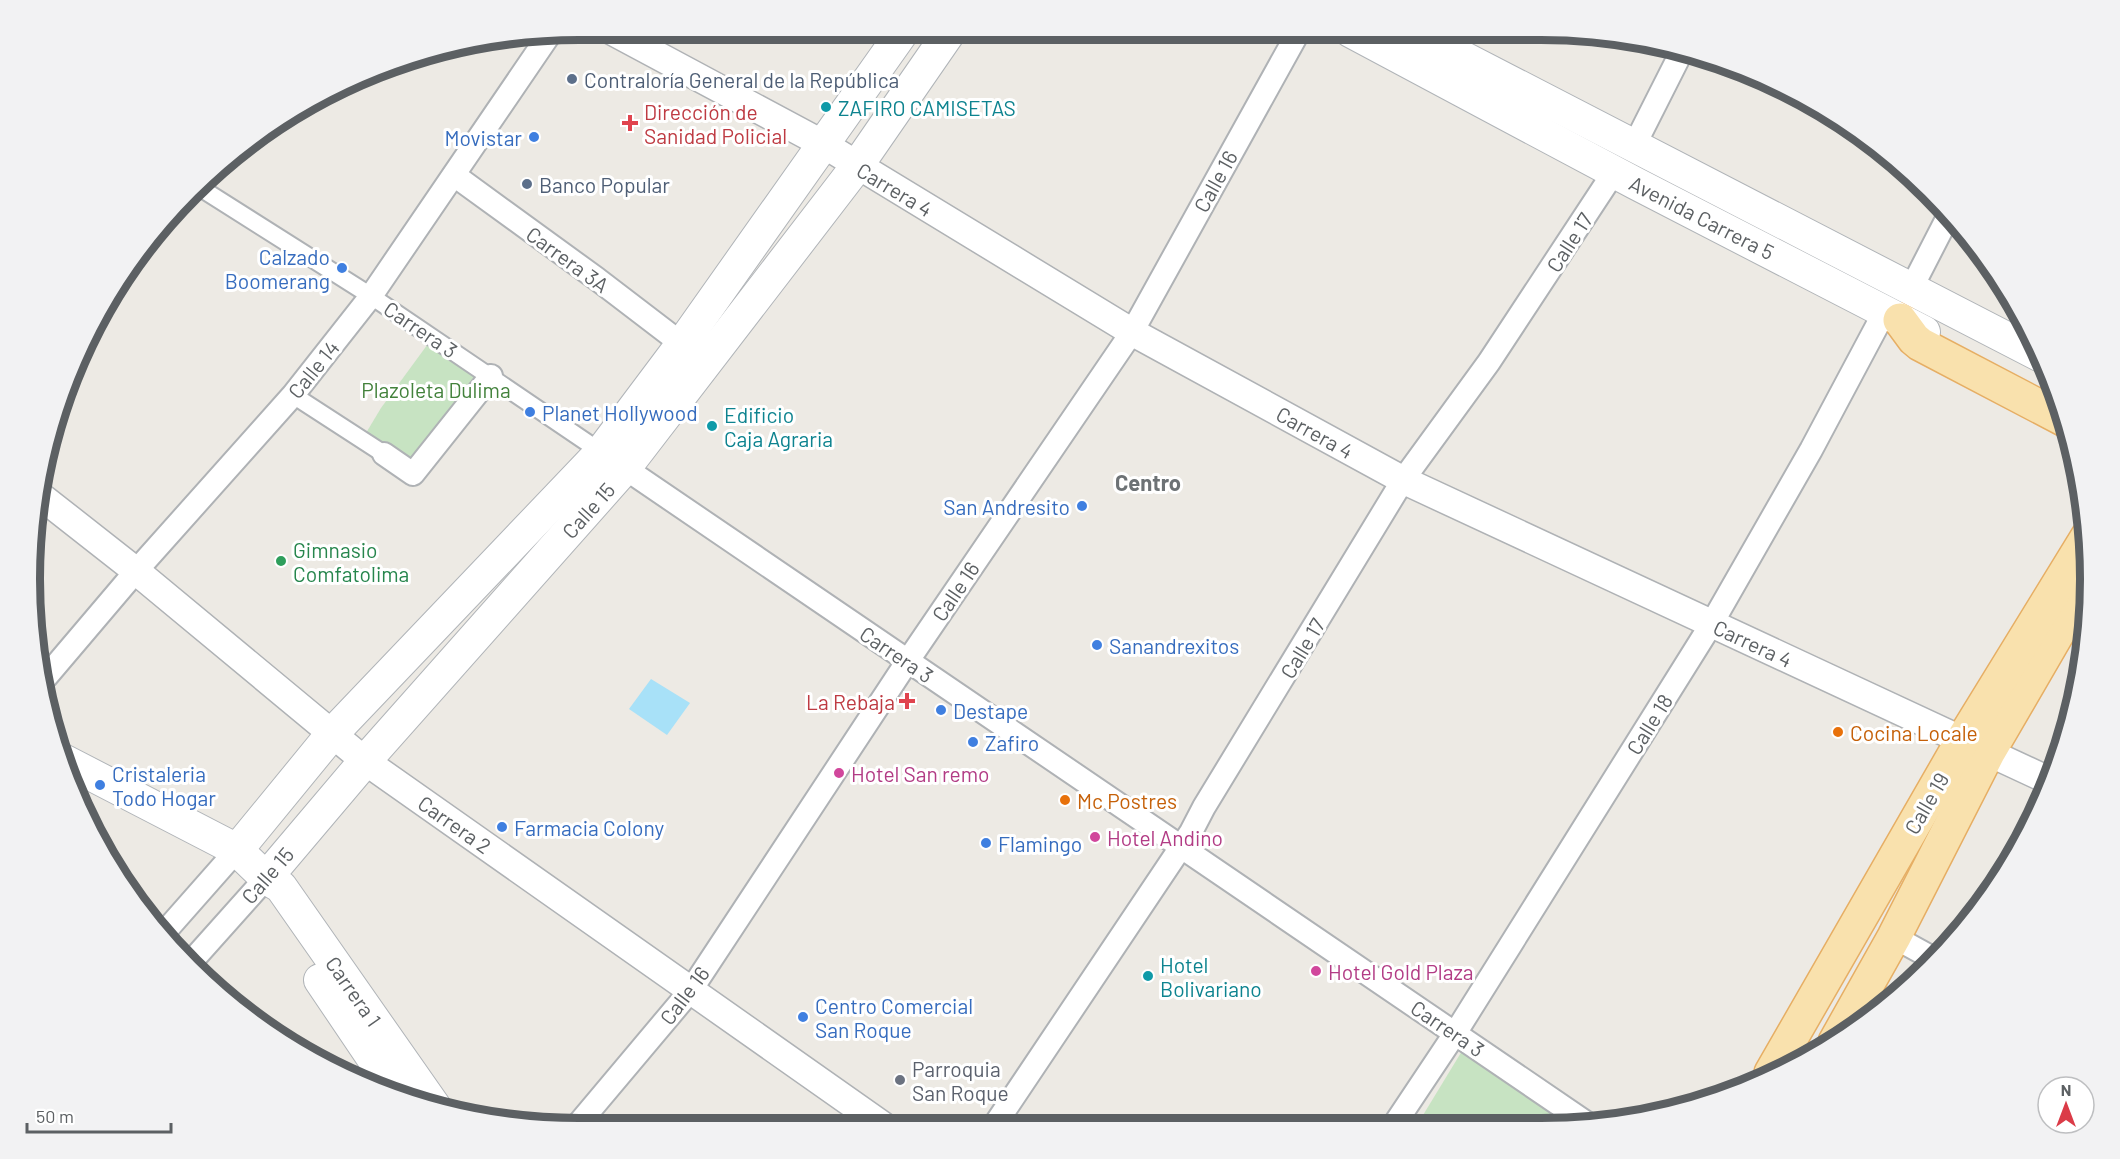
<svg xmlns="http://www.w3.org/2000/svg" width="2120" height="1159" font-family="Barlow,sans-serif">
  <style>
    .green { fill: #c7e3c2 }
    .water { fill: #a8e1f8 }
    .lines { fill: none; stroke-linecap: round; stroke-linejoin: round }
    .pedestrian-casing { stroke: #afb2b5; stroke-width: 20 }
    .minor-casing { stroke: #afb2b5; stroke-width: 26 }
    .tertiary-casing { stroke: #afb2b5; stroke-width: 30 }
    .secondary-casing { stroke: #b0b4b8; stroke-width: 34 }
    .primary-casing { stroke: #e6ae64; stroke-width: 36 }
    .pedestrian { stroke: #fff; stroke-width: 16 }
    .minor { stroke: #fff; stroke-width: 22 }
    .tertiary { stroke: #fff; stroke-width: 27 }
    .secondary { stroke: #fff; stroke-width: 32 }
    .primary { stroke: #f9e1ad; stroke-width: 33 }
    .service-dot { fill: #5c6f8a; stroke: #fff; stroke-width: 2 }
    .culture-dot { fill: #0f9aa8; stroke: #fff; stroke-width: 2 }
    .health-dot { fill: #e0444e; stroke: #fff; stroke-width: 2 }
    .shop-dot { fill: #3f7fe0; stroke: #fff; stroke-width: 2 }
    .leisure-dot { fill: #2e9e5b; stroke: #fff; stroke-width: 2 }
    .food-dot { fill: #e8710a; stroke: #fff; stroke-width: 2 }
    .hotel-dot { fill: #d1479c; stroke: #fff; stroke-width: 2 }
    .worship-dot { fill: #6b7280; stroke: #fff; stroke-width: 2 }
    .labels { text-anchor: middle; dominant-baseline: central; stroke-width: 6; stroke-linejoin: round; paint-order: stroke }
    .service-label { font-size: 21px; fill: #4e5e75; stroke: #fff; text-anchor: start }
    .culture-label { font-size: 21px; fill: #0d838f; stroke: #fff; text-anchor: start }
    .health-label { font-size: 21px; fill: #be3a42; stroke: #fff; text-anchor: start }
    .shop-label { font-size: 21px; fill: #366cbe; stroke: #fff; text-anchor: start }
    .street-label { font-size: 21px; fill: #5c6063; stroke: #fff }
    .park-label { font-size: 21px; fill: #43823c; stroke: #fff }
    .leisure-label { font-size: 21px; fill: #27864d; stroke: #fff; text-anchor: start }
    .food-label { font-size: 21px; fill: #c56008; stroke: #fff; text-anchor: start }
    .hotel-label { font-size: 21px; fill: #b23c85; stroke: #fff; text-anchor: start }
    .worship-label { font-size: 21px; fill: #5b616d; stroke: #fff; text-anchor: start }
    .neighbourhood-label { font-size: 22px; font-weight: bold; fill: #6d7275; stroke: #fff }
    .rim { fill: none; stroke: #5c6063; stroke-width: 8 }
  </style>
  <rect width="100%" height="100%" fill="#edeae4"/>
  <g class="green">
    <path d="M433 337 488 374 413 471 363 438 381 408Z"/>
    <path d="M1462 1051 1569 1124 1417 1125Z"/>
  </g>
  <path class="water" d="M651 679 690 703 667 735 629 709Z"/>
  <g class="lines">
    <g class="pedestrian-casing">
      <g id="pedestrian">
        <path d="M202 189 371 296 601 452"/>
        <path d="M293 395 384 454"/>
      </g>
    </g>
    <g class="minor-casing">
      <g id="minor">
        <path d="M1634 146 1683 49"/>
        <path d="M454 175 597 279 682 344"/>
        <path d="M1911 289 1949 215"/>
        <path d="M384 454 413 474 491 376"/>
        <path d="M613 460 1588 1124"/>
        <path d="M46 677 136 571 293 395 371 296 549 35"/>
        <path d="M162 935 237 850"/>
        <path d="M1894 937 1934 959"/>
        <path d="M191 962 266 878"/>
        <path d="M1394 1125 1456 1032 1712 623 1811 450 1885 311"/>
        <path d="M994 1126 1191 832 1204 807 1403 480 1489 362 1614 172"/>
        <path d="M575 1128 691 990 907 662 1132 332 1299 31"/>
      </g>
    </g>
    <g class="tertiary-casing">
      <g id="tertiary">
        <path d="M610 30 823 144 1132 332 1403 480 2050 781"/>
        <path d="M43 498 136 571 365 761 885 1127"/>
      </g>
    </g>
    <g class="secondary-casing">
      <g id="secondary">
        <path d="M1350 31 1635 183 1924 332"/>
        <path d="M1412 31 2041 356"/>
        <path d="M65 761 237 850 266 878 281 887 437 1110"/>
        <path d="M237 850 332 734 601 452 682 344 904 30"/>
        <path d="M266 878 365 761 625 468 857 166 951 30"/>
        <path d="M320 980 397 1094"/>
      </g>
    </g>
    <g class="primary-casing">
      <g id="primary">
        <path d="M1900 320 1914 339 1920 344 2065 420"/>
        <path d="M1835 1042 1894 937 1988 753 2088 581"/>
        <path d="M1771 1073 1962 741 2088 536"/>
      </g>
    </g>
    <use href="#pedestrian" class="pedestrian"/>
    <use href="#minor" class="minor"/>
    <use href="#tertiary" class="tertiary"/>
    <use href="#secondary" class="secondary"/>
    <use href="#primary" class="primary"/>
  </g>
  <g class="service-dot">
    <circle cx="572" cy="79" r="6"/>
    <circle cx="527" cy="184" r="6"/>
  </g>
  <g class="culture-dot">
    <circle cx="826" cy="107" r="6"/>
    <circle cx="712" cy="426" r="6"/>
    <circle cx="1148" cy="976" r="6"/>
  </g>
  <g class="health-dot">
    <path d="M627 114h6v6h6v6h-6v6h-6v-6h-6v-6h6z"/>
    <path d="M904 692h6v6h6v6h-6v6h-6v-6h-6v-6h6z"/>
  </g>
  <g class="shop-dot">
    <circle cx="534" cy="137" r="6"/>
    <circle cx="342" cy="268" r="6"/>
    <circle cx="530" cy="412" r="6"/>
    <circle cx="1082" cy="506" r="6"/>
    <circle cx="1097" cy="645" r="6"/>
    <circle cx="941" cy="710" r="6"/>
    <circle cx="973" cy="742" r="6"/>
    <circle cx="100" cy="785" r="6"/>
    <circle cx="502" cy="827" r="6"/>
    <circle cx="986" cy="843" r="6"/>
    <circle cx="803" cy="1017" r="6"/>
  </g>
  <circle class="leisure-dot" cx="281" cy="561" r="6"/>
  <g class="food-dot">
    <circle cx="1838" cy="732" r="6"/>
    <circle cx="1065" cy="800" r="6"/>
  </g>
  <g class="hotel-dot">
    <circle cx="839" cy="773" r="6"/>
    <circle cx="1095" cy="837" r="6"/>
    <circle cx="1316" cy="971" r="6"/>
  </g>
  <circle class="worship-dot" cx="900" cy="1080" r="6"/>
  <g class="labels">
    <g class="service-label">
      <text x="584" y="79">Contraloría General de la República</text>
      <text x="539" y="184">Banco Popular</text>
    </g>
    <g class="culture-label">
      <text x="838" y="107">ZAFIRO CAMISETAS</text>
      <text x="724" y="414">Edificio<tspan x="724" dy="24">Caja Agraria</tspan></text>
      <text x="1160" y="964">Hotel<tspan x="1160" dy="24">Bolivariano</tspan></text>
    </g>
    <g class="health-label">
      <text x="644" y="111">Dirección de<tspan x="644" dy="24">Sanidad Policial</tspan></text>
      <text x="895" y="701" text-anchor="end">La Rebaja</text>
    </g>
    <g class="shop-label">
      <text x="522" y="137" text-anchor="end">Movistar</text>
      <text x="330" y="256" text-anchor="end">Calzado<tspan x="330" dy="24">Boomerang</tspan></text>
      <text x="542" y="412">Planet Hollywood</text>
      <text x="1070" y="506" text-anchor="end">San Andresito</text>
      <text x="1109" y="645">Sanandrexitos</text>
      <text x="953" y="710">Destape</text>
      <text x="985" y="742">Zafiro</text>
      <text x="112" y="773">Cristaleria<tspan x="112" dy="24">Todo Hogar</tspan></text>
      <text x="514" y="827">Farmacia Colony</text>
      <text x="998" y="843">Flamingo</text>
      <text x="815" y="1005">Centro Comercial<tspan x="815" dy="24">San Roque</tspan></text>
    </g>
    <g class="street-label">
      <text transform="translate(1215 181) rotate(-61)">Calle 16</text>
      <text transform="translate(895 189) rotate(31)">Carrera 4</text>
      <text transform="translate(1702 217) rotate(27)">Avenida Carrera 5</text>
      <text transform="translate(1569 242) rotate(-57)">Calle 17</text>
      <text transform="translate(568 259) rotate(36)">Carrera 3A</text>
      <text transform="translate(421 329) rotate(34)">Carrera 3</text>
      <text transform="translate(313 369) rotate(-51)">Calle 14</text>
      <text transform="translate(1315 432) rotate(29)">Carrera 4</text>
      <text transform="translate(588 510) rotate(-48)">Calle 15</text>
      <text transform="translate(955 591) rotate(-56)">Calle 16</text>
      <text transform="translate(1753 643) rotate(25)">Carrera 4</text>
      <text transform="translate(1302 648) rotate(-59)">Calle 17</text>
      <text transform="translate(897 654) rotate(34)">Carrera 3</text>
      <text transform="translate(1649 724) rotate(-58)">Calle 18</text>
      <text transform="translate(1926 803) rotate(-60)">Calle 19</text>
      <text transform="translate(455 824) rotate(35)">Carrera 2</text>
      <text transform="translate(267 875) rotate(-49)">Calle 15</text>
      <text transform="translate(354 991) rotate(55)">Carrera 1</text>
      <text transform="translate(684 995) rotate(-53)">Calle 16</text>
      <text transform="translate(1448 1028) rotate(34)">Carrera 3</text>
    </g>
    <g class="park-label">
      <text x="436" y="389">Plazoleta Dulima</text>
    </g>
    <g class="leisure-label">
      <text x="293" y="549">Gimnasio<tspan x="293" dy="24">Comfatolima</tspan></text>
    </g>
    <g class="food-label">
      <text x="1850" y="732">Cocina Locale</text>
      <text x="1077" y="800">Mc Postres</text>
    </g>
    <g class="hotel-label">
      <text x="851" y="773">Hotel San remo</text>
      <text x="1107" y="837">Hotel Andino</text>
      <text x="1328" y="971">Hotel Gold Plaza</text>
    </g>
    <g class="worship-label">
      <text x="912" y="1068">Parroquia<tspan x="912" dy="24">San Roque</tspan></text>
    </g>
    <g class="neighbourhood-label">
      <text x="1148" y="482">Centro</text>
    </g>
  </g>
  <path d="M0 0H2120V1159H0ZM579 40H1541A539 539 0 0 1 2080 579V579A539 539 0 0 1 1541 1118H579A539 539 0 0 1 40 579V579A539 539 0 0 1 579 40Z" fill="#f2f2f3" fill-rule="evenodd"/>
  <path class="rim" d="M579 40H1541A539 539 0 0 1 2080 579V579A539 539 0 0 1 1541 1118H579A539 539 0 0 1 40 579V579A539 539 0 0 1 579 40Z"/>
  <g transform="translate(2066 1105)"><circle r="28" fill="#ffffff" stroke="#bebfc1" stroke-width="1.5"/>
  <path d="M0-4.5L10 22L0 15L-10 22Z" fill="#db3b47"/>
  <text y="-9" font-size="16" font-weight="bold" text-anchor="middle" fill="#5c6063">N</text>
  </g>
  <path d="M27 1123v9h144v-9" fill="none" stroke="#5c6063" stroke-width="3"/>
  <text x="36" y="1123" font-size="18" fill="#5c6063" stroke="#ffffff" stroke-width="4.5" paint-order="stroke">50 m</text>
</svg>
